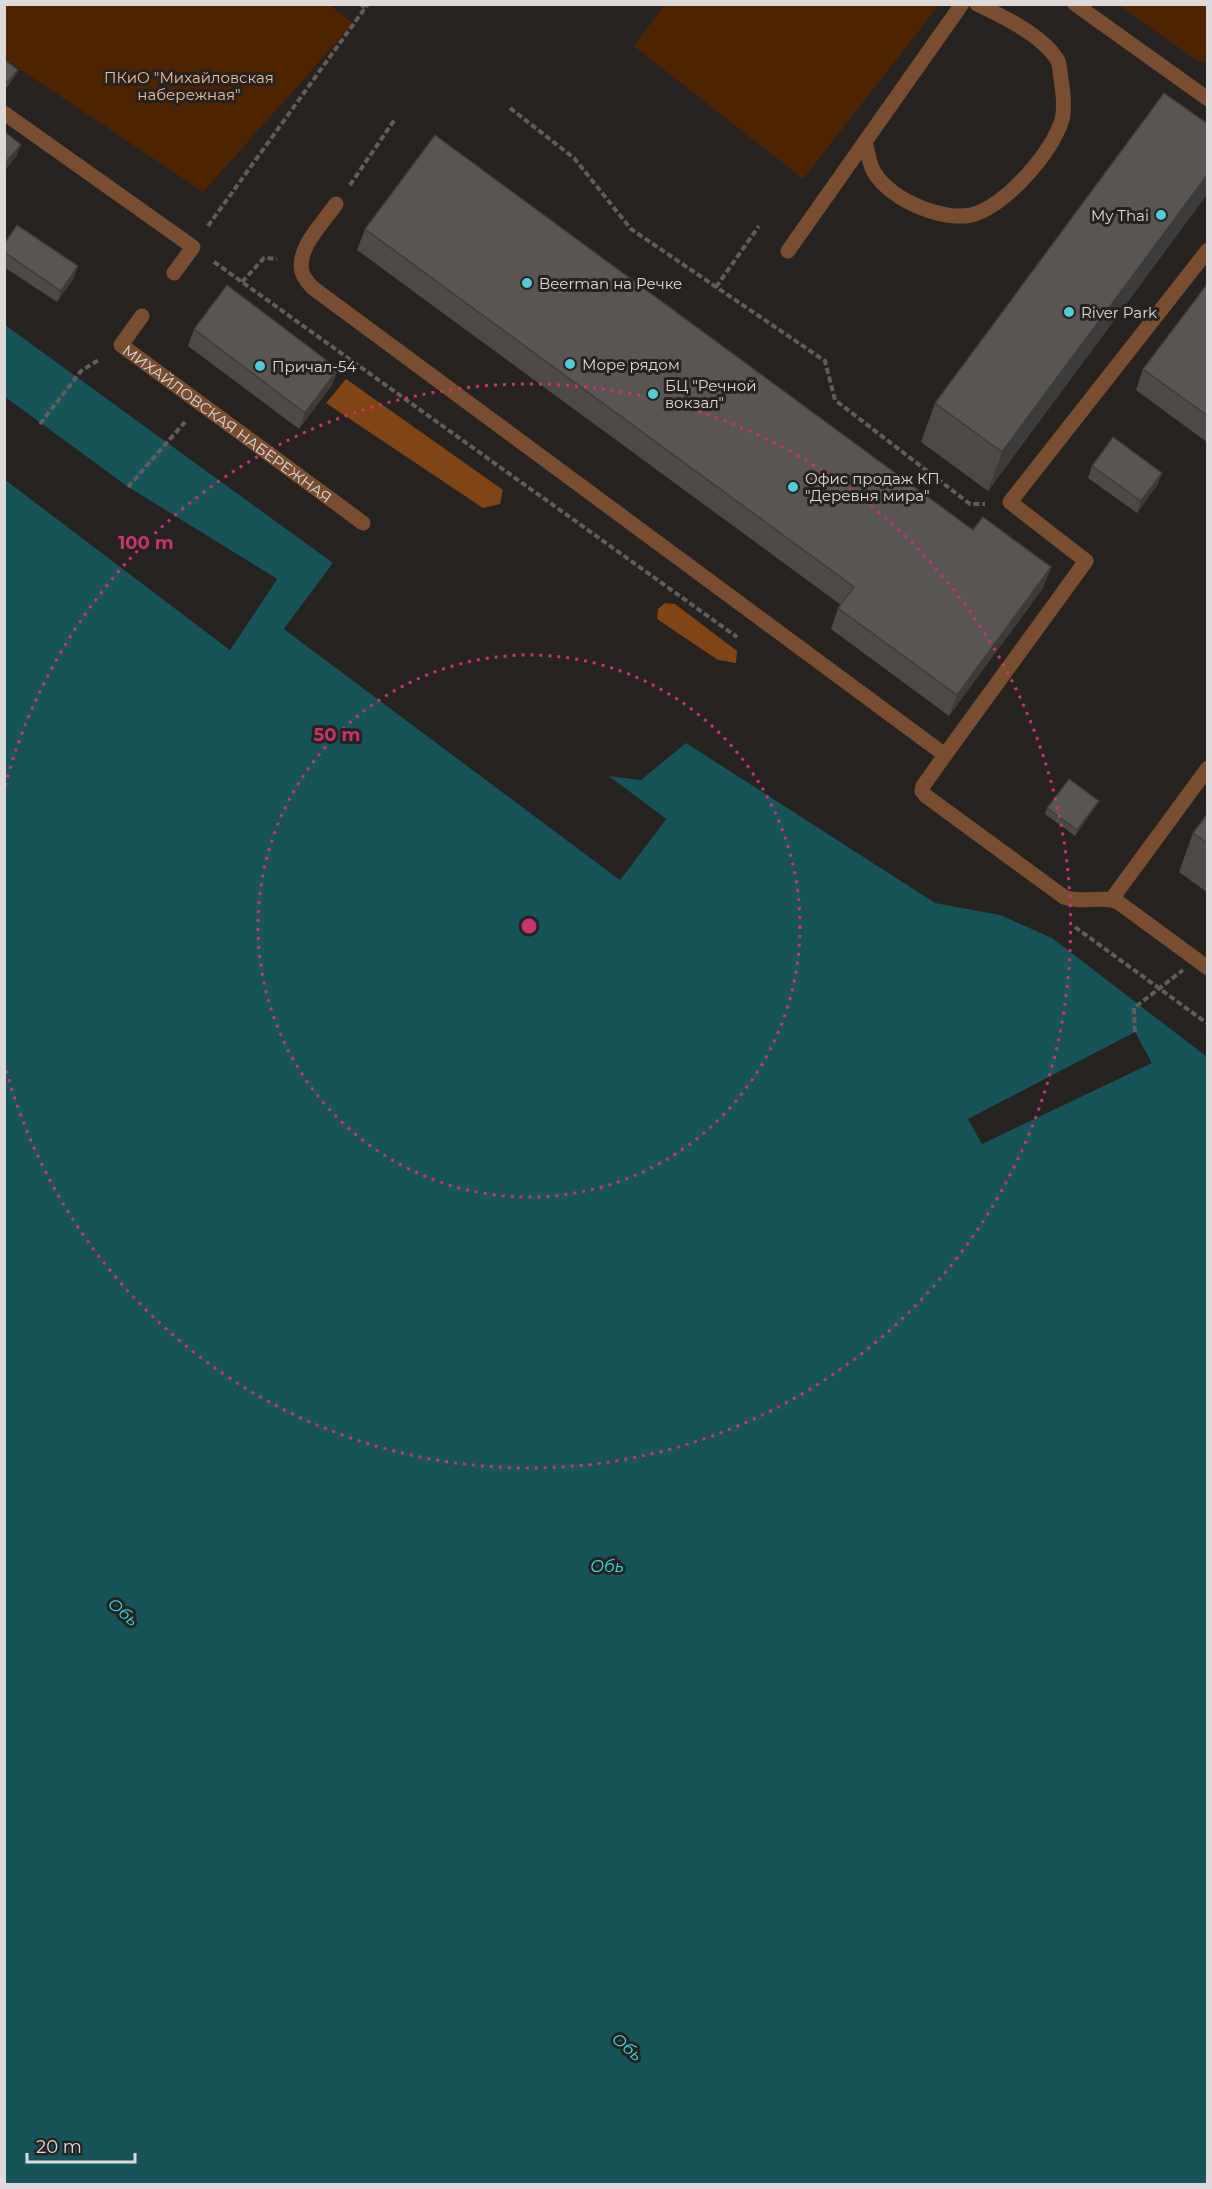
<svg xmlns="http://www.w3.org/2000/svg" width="1212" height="2189" font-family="Montserrat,sans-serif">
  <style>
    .green { fill: #4e2400 }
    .forest { fill: #814515 }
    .water { fill: #175459 }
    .pier { fill: #252220 }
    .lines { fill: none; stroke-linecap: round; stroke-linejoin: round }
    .path { stroke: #605d5b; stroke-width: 4; stroke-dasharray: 6 3; stroke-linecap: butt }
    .service { stroke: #794e30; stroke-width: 15 }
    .pedestrian { stroke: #794e30; stroke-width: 15 }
    .minor { stroke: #794e30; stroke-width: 15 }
    .path-bridge { stroke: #605d5b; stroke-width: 4; stroke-dasharray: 6 3; stroke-linecap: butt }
    .wall { fill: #4d4947 }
    .shaded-wall { fill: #3e3c3a }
    .building { fill: #595553; stroke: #3e3c3a; stroke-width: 1.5 }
    .ring { fill: none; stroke: #c6356e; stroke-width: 3; stroke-dasharray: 3 6 }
    .poi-dot { fill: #52ccd5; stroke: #252220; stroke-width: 2 }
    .labels { text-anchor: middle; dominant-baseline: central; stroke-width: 6; stroke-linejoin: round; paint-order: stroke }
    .park-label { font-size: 15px; fill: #f3bc99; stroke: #252220 }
    .poi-label { font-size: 15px; fill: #dddad9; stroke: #252220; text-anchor: start }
    .street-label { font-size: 15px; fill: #dddad9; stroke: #252220 }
    .water-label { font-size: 16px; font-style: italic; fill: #39e0ec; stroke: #252220 }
    .centre { fill: #c6356e; stroke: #252220; stroke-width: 3 }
    .ring-label { font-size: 18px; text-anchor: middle; font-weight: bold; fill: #c6356e; stroke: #252220; stroke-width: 6; stroke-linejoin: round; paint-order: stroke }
  </style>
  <rect width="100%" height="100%" fill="#252220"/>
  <g class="green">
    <path d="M665 4H939V5L803 179 634 46Z"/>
    <path d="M4 5H330L353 24 203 192 5 59Z"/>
    <path d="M1119 5H1207V63L1196 60Z"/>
  </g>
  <g class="forest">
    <path d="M346 379 503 490 500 504 483 508 326 403Z"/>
    <path d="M665 603 675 604 737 651 736 663 718 660 657 619 658 609Z"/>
  </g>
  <path class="water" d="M5 325 333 563 284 629 620 880 666 819 608 776 641 780 686 743 935 903 1000 915 1052 938 1207 1057V2184H5L4 479 230 650 277 579 128 487 5 397Z"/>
  <g class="pier">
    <path d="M5 397 128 487 277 579 230 650 5 479 4 476 230 646 273 580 126 489 4 401Z"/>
    <path d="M333 563 335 565 288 628 620 876 662 819 606 778V774L610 773 609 776 666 819 620 880 284 629Z"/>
    <path d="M1135 1032 1152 1063 982 1144 968 1119Z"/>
  </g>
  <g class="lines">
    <g class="path">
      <path d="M360 4 366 8"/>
      <path d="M510 108 574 158 631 229 825 361 835 400 970 504H985"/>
      <path d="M350 185 395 119"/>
      <path d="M208 226 368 4"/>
      <path d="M214 262 737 637"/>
      <path d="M242 282 264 258 277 259"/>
      <path d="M716 287 759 226"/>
      <path d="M40 424 81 371 100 359"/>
      <path d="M128 487 185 422"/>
      <path d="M1075 927 1208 1024"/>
    </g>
    <g class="service">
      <path d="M865 142C868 151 869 164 874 172 890 200 948 225 978 213 1011 199 1051 153 1062 120 1065 108 1063 91 1061 79 1060 74 1060 66 1058 61 1044 36 1002 16 977 4"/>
      <path d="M336 204C324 222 296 248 302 272 304 278 309 284 313 288L945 755 1086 561"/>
      <path d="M788 251 962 4"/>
      <path d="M945 755 923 786 922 791 926 796 1064 897C1082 904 1101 895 1118 902L1208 968"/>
      <path d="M1111 900 1208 768"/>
    </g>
    <g class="pedestrian">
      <path d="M4 113 193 247 174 273"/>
      <path id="s1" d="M142 316 121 345 363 523"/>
    </g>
    <g class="minor">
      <path d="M1075 4 1208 99"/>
      <path d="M1086 561 1010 502 1208 250"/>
    </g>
    <path class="path-bridge" d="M1135 1032 1134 1008 1183 970"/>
  </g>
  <g class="wall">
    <path d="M4 61 18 70 15 76 6 88 4 87Z"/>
    <path d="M1208 124V193L988 491 921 442 935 403Z"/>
    <path d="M365 229 973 530 1051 567 1043 588 949 716 831 629 838 608 841 605 357 250Z"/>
    <path d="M4 244 74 278 57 302 4 267Z"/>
    <path d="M1208 283V443L1136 390 1143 369Z"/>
    <path d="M194 329 338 369 332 385 299 429 188 346Z"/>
    <path d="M1092 466 1158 484 1137 513 1088 478Z"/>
    <path d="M1096 806 1075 836 1045 814 1047 808Z"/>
    <path d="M1208 813V893L1179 872 1193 833Z"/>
  </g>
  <g class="shaded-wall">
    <path d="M18 70 15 76 6 88 8 82Z"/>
    <path d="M21 145 16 157 4 171V164Z"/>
    <path d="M1208 174V193L988 491 1002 452Z"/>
    <path d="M78 266 74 278 57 302 61 291Z"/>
    <path d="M338 369 332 385 299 429 305 413Z"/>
    <path d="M1162 473 1158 484 1137 513 1141 501Z"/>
    <path d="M1051 567 1043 588 949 716 957 695Z"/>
    <path d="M1099 801 1096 806 1075 836 1077 830Z"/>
  </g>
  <g class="building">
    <path d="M5 60 18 70 8 82 4 80Z"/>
    <path d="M1164 93 1208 124V174L1002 452 935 403Z"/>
    <path d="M4 131 21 145 4 164Z"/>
    <path d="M435 135 973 530 983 517 1051 567 957 695 838 608 854 587 365 229Z"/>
    <path d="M17 225 78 266 61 291 4 252V244Z"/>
    <path d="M1208 283V416L1143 369Z"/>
    <path d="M227 285 338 369 305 413 194 329Z"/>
    <path d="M1113 437 1162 473 1141 501 1092 466Z"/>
    <path d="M1069 779 1099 801 1077 830 1047 808Z"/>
    <path d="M1208 813V844L1193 833Z"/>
  </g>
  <g class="ring">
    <circle cx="529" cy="926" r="271"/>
    <path d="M5 786A542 542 0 1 1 5 1066"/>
  </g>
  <g class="poi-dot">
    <circle cx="1161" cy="215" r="6"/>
    <circle cx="527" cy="283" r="6"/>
    <circle cx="1069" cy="312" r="6"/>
    <circle cx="570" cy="364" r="6"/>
    <circle cx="260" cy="366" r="6"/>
    <circle cx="653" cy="394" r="6"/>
    <circle cx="793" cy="487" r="6"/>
  </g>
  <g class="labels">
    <g class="park-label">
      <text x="189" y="77">ПКиО "Михайловская<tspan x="189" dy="17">набережная"</tspan></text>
    </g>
    <g class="poi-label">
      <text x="1149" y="215" text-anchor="end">My Thai</text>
      <text x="539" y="283">Beerman на Речке</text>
      <text x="1081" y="312">River Park</text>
      <text x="582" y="364">Море рядом</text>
      <text x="272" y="366">Причал-54</text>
      <text x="665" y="385">БЦ "Речной<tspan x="665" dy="17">вокзал"</tspan></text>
      <text x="805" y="478">Офис продаж КП<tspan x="805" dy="17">"Деревня мира"</tspan></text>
    </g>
    <g class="street-label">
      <text stroke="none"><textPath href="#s1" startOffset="168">МИХАЙЛОВСКАЯ НАБЕРЕЖНАЯ</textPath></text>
    </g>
    <g class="water-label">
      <text x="607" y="1566">Обь</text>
      <text transform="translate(123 1612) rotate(41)">Обь</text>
      <text transform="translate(627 2047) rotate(41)">Обь</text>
    </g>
  </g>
  <circle cx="529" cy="926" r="9" class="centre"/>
  <g class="ring-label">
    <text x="146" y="549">100 m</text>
    <text x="337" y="741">50 m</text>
  </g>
  <rect width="1212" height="2189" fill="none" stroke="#dddad9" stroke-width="12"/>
  <path d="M27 2153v9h108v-9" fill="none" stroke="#dddad9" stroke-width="3"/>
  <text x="36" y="2153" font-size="18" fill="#dddad9" stroke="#252220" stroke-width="4.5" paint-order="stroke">20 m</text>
</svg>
